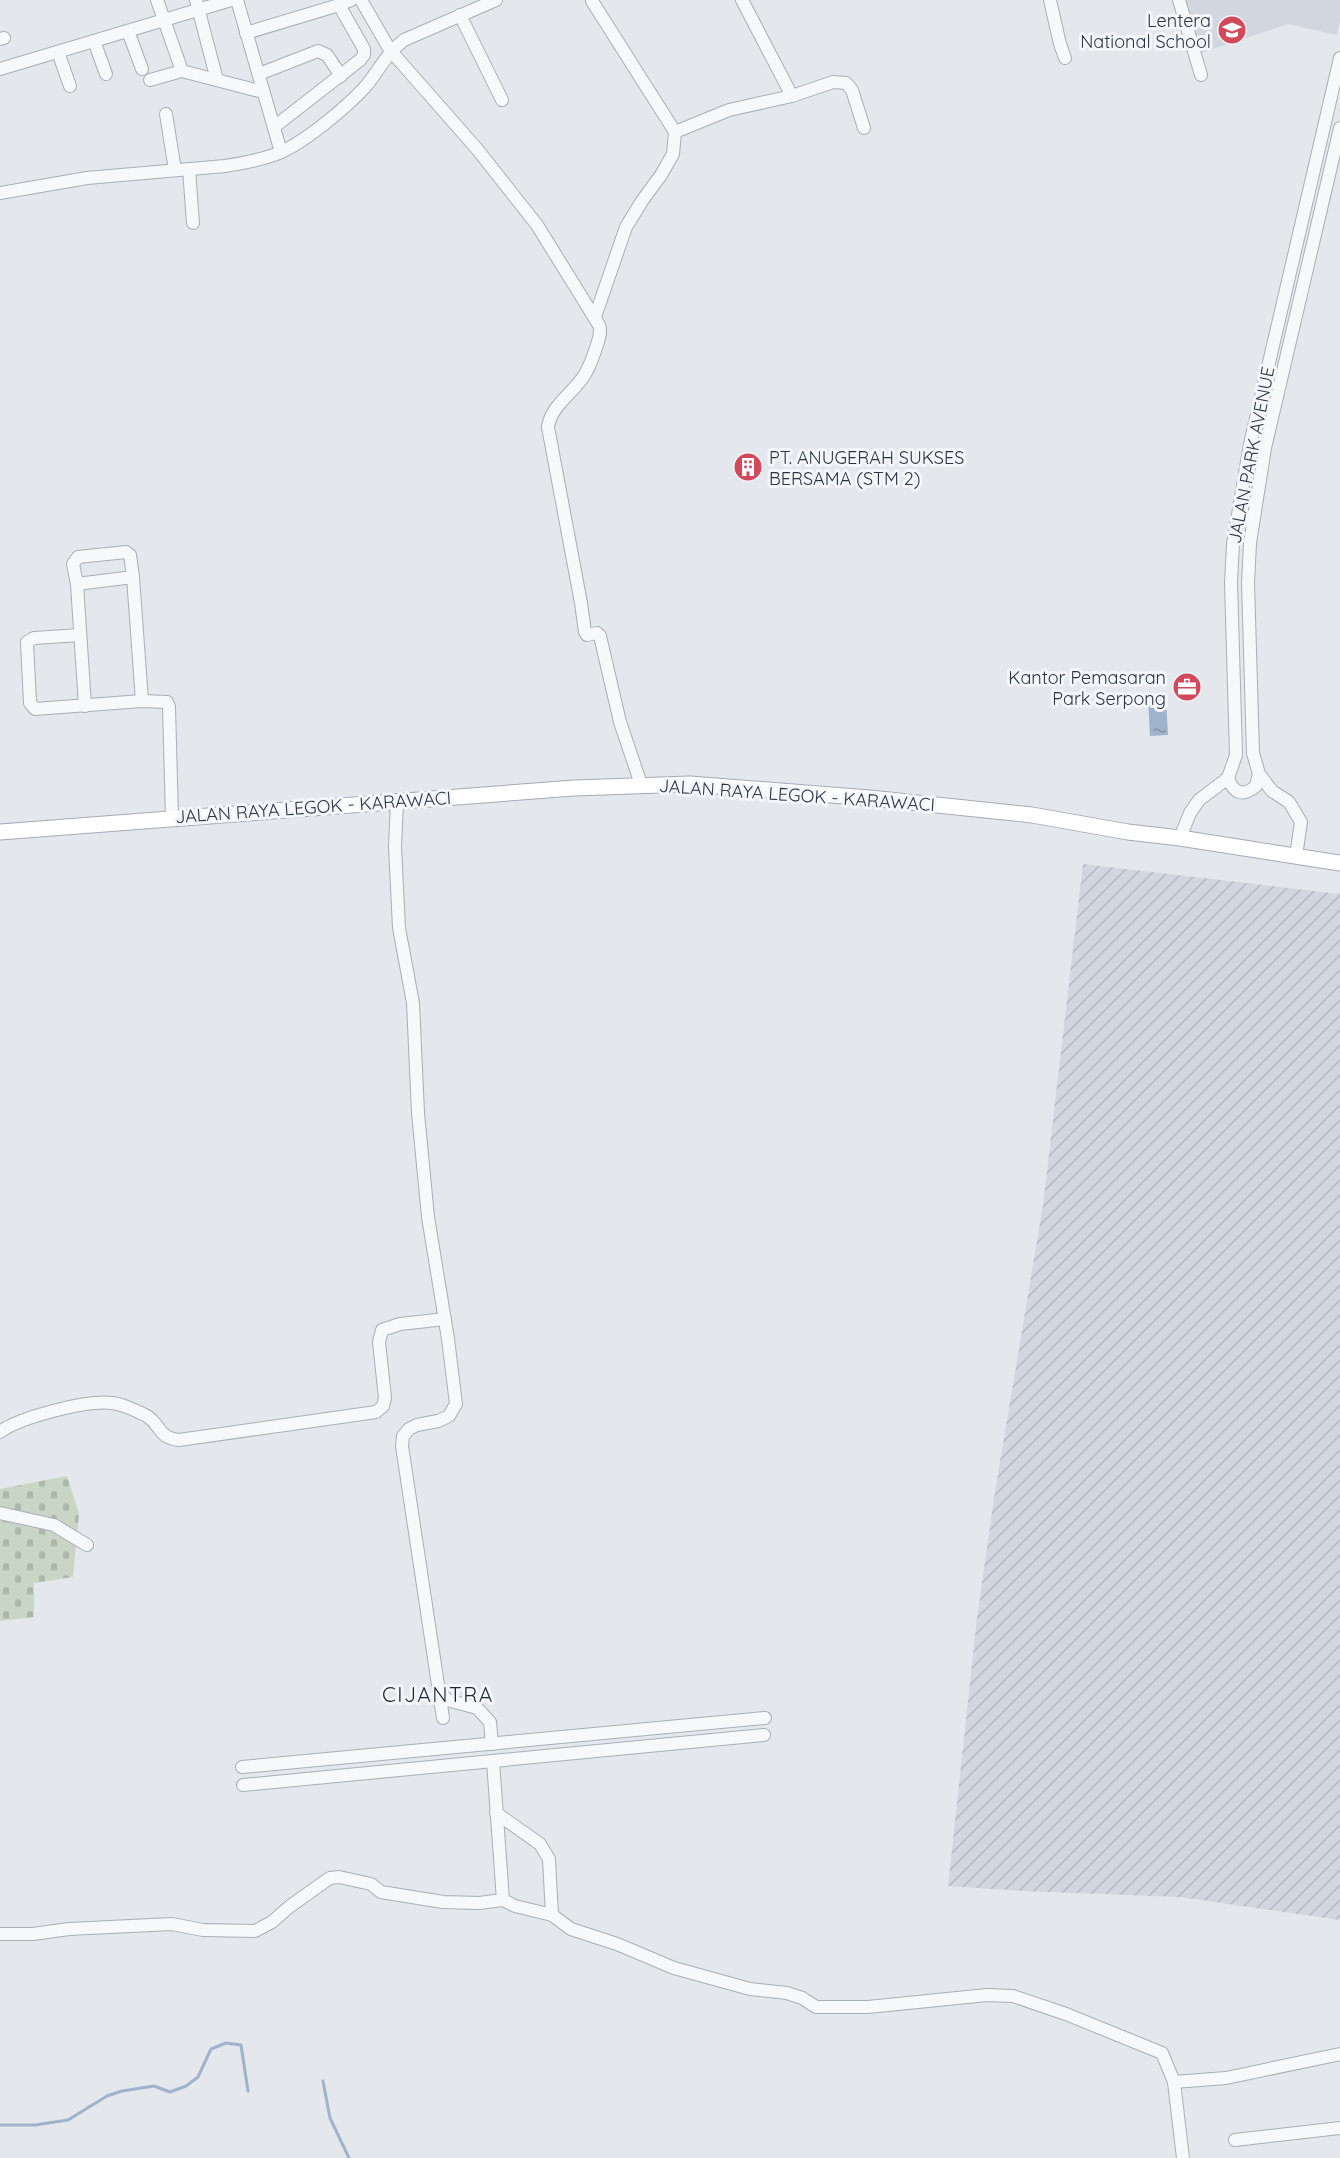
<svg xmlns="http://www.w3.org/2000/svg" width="1340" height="2158" font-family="Quicksand,sans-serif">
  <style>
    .built { fill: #d2d6de }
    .industrial { fill: url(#industrial-furrows) }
    .cemetery { fill: url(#cemetery-stones) }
    .water { fill: url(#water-ripples) }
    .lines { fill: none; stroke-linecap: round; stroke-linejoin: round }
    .stream { stroke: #9fb4cc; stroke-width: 3 }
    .minor-casing { stroke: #a9aeb7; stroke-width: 14 }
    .major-casing { stroke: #a3abb8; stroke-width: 17 }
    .minor { stroke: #f7f8fa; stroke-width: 12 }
    .major { stroke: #fff; stroke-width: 15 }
    .labels { text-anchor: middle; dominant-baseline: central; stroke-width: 6; stroke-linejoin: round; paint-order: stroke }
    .poi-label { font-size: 18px; fill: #2b3445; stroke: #f4f6f9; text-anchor: end }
    .street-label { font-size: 18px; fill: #2b3445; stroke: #f4f6f9 }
    .quarter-label { font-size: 21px; letter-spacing: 1.5px; fill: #1d2536; stroke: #f4f6f9 }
  </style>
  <defs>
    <pattern id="industrial-furrows" width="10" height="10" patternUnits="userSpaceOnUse" patternTransform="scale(1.5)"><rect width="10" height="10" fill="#d2d6de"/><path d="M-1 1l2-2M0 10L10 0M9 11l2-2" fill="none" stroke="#b4b8c0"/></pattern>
    <pattern id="cemetery-stones" width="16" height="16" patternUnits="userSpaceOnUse" patternTransform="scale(1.5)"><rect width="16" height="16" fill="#c9d6c5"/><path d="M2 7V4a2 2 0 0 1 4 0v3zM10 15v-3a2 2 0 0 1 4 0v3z" fill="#adb8ab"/></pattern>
    <pattern id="water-ripples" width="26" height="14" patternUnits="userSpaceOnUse" patternTransform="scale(1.5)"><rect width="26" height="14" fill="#9fb4cc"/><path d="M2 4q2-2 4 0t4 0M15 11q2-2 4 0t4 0" fill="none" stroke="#8293a7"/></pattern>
  </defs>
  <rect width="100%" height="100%" fill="#e4e7ec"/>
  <path class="built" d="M1184 0H1340V21L1337 35 1288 24 1201 53Z"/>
  <path class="industrial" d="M1083 864 1340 894V1920L1180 1897 1023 1891 948 1886 977 1618 994 1498 1043 1205Z"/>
  <path class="cemetery" d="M67 1476 79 1514 73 1577 34 1583V1617L0 1621V1489Z"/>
  <path class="water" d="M1166 698 1168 735 1150 736 1148 699Z"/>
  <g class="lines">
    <g class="stream">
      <path d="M323 2081 330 2118 349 2158"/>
      <path d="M0 2125H35L68 2120 107 2096 122 2091 154 2086 170 2092 186 2086 198 2077 211 2049 226 2043 241 2045 248 2091"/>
    </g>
    <g class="minor-casing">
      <g id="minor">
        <path d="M157 0 182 71 263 92"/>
        <path d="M196 0 217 80"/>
        <path d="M237 0 281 152"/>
        <path d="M361 0 390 50 477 149 537 225 599 325C602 333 598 341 596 348 593 357 590 366 585 374 574 393 551 405 548 427L581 603 585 632 587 635 597 633 600 636 620 722 641 784"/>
        <path d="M1050 0 1060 44 1065 58"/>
        <path d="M1179 0 1201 75"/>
        <path d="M592 1 675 132 729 110 792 96 742 0"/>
        <path d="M339 5 351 0"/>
        <path d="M460 15 502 100"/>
        <path d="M128 31 142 69"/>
        <path d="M246 33 339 5 364 49V55L360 60 274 127"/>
        <path d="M0 39 4 38"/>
        <path d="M94 41 106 74"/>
        <path d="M58 52 70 86"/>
        <path d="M0 69 231 0"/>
        <path d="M259 74 318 51 327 55 341 76"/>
        <path d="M150 80 182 71"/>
        <path d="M792 96 833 82 846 83 852 90 864 128"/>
        <path d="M166 114 175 170"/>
        <path d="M189 169 193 223"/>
        <path d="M0 193 87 178 225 166C244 163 262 160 279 153 305 142 347 107 366 86 379 70 387 53 404 40L496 0"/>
        <path d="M595 317 626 227 642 201 661 175 673 154 675 132"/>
        <path d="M77 584 133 577"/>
        <path d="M80 635 34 638 27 642 30 703 35 709 142 701 167 702 169 707 172 818"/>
        <path d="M85 706 77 584 73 564 78 557 126 552 130 555 133 577 142 701"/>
        <path d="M1228 778C1234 794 1243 797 1256 786L1259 774"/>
        <path d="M397 801 395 847 399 928 413 1003 418 1113 428 1217 448 1339 456 1404 449 1416 438 1421 417 1425 409 1429 403 1436 402 1446 443 1718"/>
        <path d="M1180 838 1190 813 1199 800 1228 778 1236 755 1231 582 1233 544 1250 444 1340 58"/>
        <path d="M1296 856 1301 822 1289 802 1272 791 1259 774 1253 753 1248 583 1250 543 1265 448 1340 128"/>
        <path d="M0 1432C20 1417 87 1400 112 1403 122 1404 137 1411 147 1416 161 1425 158 1438 179 1440L376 1412 383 1406 385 1398 379 1342 382 1330 400 1324 445 1319"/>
        <path d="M0 1513 54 1525 87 1545"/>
        <path d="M439 1691 447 1700 477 1708 490 1722 492 1744"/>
        <path d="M493 1761 503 1900"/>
        <path d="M242 1767 765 1718"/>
        <path d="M243 1785 764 1735"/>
        <path d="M496 1813 540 1844 549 1859 552 1915"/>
        <path d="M0 1934H33L69 1929 172 1924 203 1930 255 1931 272 1922 289 1907 324 1882 330 1878 339 1877 371 1884 381 1892 443 1902 479 1903 503 1900 515 1906 552 1915 571 1929 617 1944 674 1968 750 1989 787 1993 802 1998 816 2007H868L987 1995 1013 1996 1066 2014 1162 2053 1174 2082 1183 2158"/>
        <path d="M1174 2082 1226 2078 1340 2054"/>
        <path d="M1235 2140 1340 2128"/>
      </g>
    </g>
    <g class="major-casing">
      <path id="major" d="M0 832 574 788 690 784 870 798 1032 815 1128 832 1180 838 1340 863"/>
    </g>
    <use href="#minor" class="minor"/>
    <use href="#major" class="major"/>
  </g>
  <defs>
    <g id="school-disc" transform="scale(1.5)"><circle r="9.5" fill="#d1495b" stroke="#f4f6f9"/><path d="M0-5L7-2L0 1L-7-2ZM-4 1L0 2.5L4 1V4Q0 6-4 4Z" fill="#fff"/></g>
    <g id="building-disc" transform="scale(1.5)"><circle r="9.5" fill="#d1495b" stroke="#f4f6f9"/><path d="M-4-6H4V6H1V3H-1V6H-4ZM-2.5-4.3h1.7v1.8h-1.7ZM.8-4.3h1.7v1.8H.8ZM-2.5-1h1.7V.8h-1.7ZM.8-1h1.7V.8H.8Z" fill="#fff"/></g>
    <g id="office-disc" transform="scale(1.5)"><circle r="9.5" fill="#d1495b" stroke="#f4f6f9"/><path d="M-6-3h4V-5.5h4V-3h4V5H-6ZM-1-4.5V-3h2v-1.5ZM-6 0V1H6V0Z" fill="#fff"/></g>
  </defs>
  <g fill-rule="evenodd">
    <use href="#school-disc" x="1232" y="30"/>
    <use href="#building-disc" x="748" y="467"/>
    <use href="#office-disc" x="1187" y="687"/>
  </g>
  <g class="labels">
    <g class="poi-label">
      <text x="1211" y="20">Lentera<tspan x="1211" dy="21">National School</tspan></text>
      <text x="769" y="457" text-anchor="start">PT. ANUGERAH SUKSES<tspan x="769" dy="21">BERSAMA (STM 2)</tspan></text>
      <text x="1166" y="677">Kantor Pemasaran<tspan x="1166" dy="21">Park Serpong</tspan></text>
    </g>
    <g class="street-label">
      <text transform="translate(1251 455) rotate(-79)">JALAN PARK AVENUE</text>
      <text transform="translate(797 795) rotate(4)">JALAN RAYA LEGOK - KARAWACI</text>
      <text transform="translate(313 807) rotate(-4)">JALAN RAYA LEGOK - KARAWACI</text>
    </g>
    <g class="quarter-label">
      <text x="438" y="1694">CIJANTRA</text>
    </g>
  </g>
</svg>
